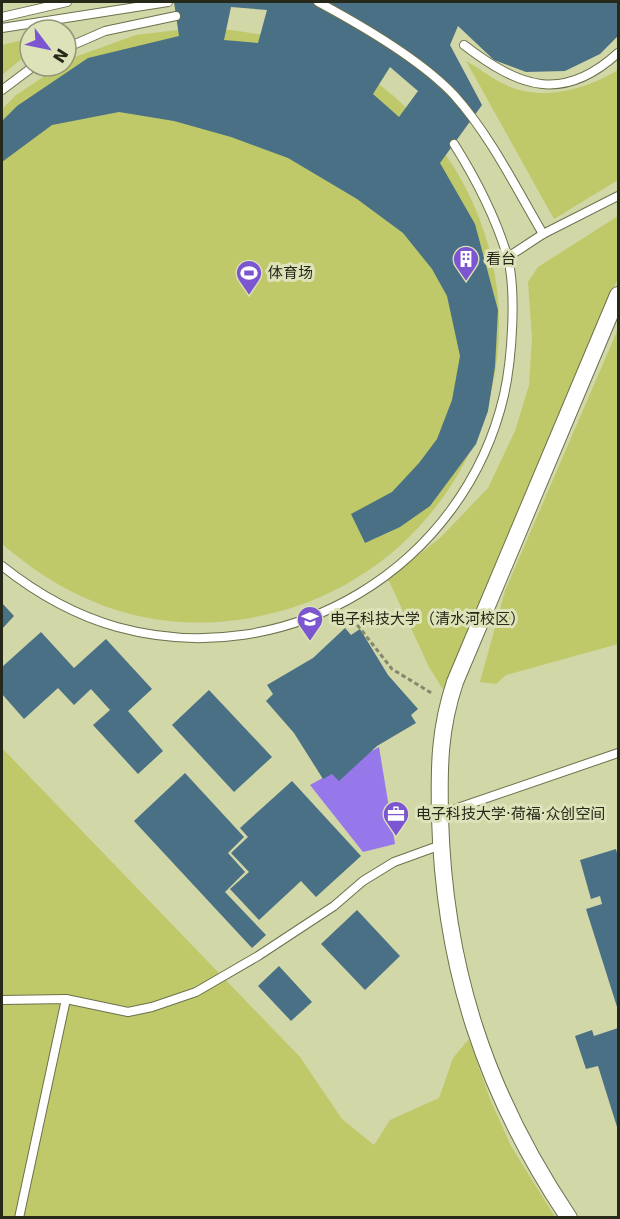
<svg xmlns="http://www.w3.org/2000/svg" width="620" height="1219" font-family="'DejaVu Sans','Noto Sans SC',sans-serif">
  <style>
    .built { fill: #d1d7a7; fill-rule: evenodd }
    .green { fill: #bfc969 }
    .water { fill: #9778ea }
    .building { fill: #4a7085; fill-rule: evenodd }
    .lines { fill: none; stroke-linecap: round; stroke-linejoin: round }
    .lane-casing { stroke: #6c714c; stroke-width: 10 }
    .street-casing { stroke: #6c714c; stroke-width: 18 }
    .path { stroke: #84886c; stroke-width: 3; stroke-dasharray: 4.5 3; stroke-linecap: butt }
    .lane { stroke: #fff; stroke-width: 8 }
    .street { stroke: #fff; stroke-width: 16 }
    .labels { text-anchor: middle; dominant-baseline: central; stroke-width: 6; stroke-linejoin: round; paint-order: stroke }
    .poi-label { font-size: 15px; fill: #262819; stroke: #dde2b9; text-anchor: start }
  </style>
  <rect width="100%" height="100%" fill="#dde2b9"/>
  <path class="built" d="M2 2H618V1217H2ZM30 30H66V66H30Z"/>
  <g class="green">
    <path d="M203 27C248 32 291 37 332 56 383 79 426 122 455 169 568 355 452 592 237 620 146 632 70 602 2 544V109L16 95 60 66H66V62L72 58 136 35Z"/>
    <path d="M30 38V52L2 75V45Z"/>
    <path d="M466 61C479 68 492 79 506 85 542 102 587 89 618 70V180L554 219Z"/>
    <path d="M618 216V278L444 691 429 667 388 579 441 537 488 488 515 431 529 385 532 338 528 282 538 267Z"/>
    <path d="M618 329V644L506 675 496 684 480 682 505 591Z"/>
    <path d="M2 748 300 1057 342 1119 374 1145 390 1120 439 1098 453 1058 469 1039 490 1099 511 1146 555 1217H2Z"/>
  </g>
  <path class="water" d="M379 747 395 844 363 852 310 785Z"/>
  <g class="building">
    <path d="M174 2H618V36L600 54 565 71 526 72 494 60 458 26 450 45 482 105 440 163 475 224 498 310 495 367 488 411 476 444 430 506 400 527 365 543 351 514 392 492 419 463 437 439 452 400 460 356 447 296 432 269 403 233 357 199 288 158 231 137 174 121 119 112 52 125 2 162V121L17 106 88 58 179 36ZM231 7 267 10 258 43 224 40ZM390 67 418 91 399 117 373 94Z"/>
    <path d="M2 603 14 616 2 629Z"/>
    <path d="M345 628 351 635 360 629 388 675 418 709 411 715 416 723 377 746 339 781 332 774 323 779 294 733 266 701 273 694 267 685 313 658Z"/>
    <path d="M41 632 74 668 106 639 152 689 128 711 163 751 138 774 93 725 110 710 91 689 74 705 58 688 24 719 2 694V667Z"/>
    <path d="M209 690 272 757 234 792 172 725Z"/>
    <path d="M185 773 244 837 228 853 245 872 225 892 266 935 252 948 134 821Z"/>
    <path d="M292 781 361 856 316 897 301 881 259 920 230 889 249 872 231 853 248 837 240 828Z"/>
    <path d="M616 849 618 857V1010L586 909 602 904 600 896 591 899 580 860Z"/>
    <path d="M357 910 400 956 365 990 321 944Z"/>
    <path d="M279 966 312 1002 291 1021 258 986Z"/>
    <path d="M618 1028V1130L598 1066 586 1069 575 1036 592 1030 594 1036Z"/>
  </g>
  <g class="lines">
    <g class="lane-casing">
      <g id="lane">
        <path d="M318 2C359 24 422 61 454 95 490 135 516 188 543 234"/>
        <path d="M2 17 67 2"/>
        <path d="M2 28 168 2"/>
        <path d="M464 45C519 87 562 104 618 53"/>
        <path d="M66 48 105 31 176 16"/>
        <path d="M2 90 34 66"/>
        <path d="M508 257 543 234 618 196"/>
        <path d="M2 566C36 593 74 615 117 627 288 674 464 567 504 395 512 359 517 290 507 255 495 216 476 179 454 144"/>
        <path d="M440 814 618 753"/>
        <path d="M2 1000 66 999 128 1012 152 1007 196 992 258 956 334 906 363 881 394 862 441 845"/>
        <path d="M19 1218 66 999"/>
      </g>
    </g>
    <g class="street-casing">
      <path id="street" d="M569 1218C485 1093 444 967 440 817 439 767 439 730 455 682L618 295"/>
    </g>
    <path class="path" d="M348 613 392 669 433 694"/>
    <use href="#lane" class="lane"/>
    <use href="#street" class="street"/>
  </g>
  <defs>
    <g id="building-pin" transform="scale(1.35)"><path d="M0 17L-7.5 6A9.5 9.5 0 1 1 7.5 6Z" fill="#7c56d0" stroke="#dde2b9"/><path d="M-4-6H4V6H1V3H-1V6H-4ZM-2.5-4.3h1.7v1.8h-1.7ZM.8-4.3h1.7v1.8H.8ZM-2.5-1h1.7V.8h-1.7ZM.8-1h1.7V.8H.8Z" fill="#fff"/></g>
    <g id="stadium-pin" transform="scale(1.35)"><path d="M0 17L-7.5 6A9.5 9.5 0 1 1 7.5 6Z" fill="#7c56d0" stroke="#dde2b9"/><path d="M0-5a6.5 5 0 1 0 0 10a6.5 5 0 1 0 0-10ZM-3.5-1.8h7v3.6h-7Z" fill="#fff"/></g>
    <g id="university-pin" transform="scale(1.35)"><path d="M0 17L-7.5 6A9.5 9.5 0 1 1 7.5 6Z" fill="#7c56d0" stroke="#dde2b9"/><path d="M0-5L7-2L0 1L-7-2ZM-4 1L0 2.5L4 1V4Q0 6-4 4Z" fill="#fff"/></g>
    <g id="office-pin" transform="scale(1.35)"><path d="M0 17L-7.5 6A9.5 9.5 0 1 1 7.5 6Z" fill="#7c56d0" stroke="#dde2b9"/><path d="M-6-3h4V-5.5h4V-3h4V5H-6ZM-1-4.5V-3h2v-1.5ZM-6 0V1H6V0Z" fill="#fff"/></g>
  </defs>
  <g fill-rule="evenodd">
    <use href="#building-pin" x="466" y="259"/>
    <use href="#stadium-pin" x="249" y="273"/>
    <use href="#university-pin" x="310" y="619"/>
    <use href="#office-pin" x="396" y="814"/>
  </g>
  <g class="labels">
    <g class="poi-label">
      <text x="486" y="259">看台</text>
      <text x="268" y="273">体育场</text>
      <text x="330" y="619">电子科技大学（清水河校区）</text>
      <text x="416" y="814">电子科技大学·荷福·众创空间</text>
    </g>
  </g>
  <rect width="620" height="1219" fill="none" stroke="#262819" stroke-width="6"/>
  <g transform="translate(48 48) rotate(122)"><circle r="28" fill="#dde2b9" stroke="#949879" stroke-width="1.5"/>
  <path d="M0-4.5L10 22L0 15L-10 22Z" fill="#7c56d0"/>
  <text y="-9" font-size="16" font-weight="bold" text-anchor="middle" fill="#262819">N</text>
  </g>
</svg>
